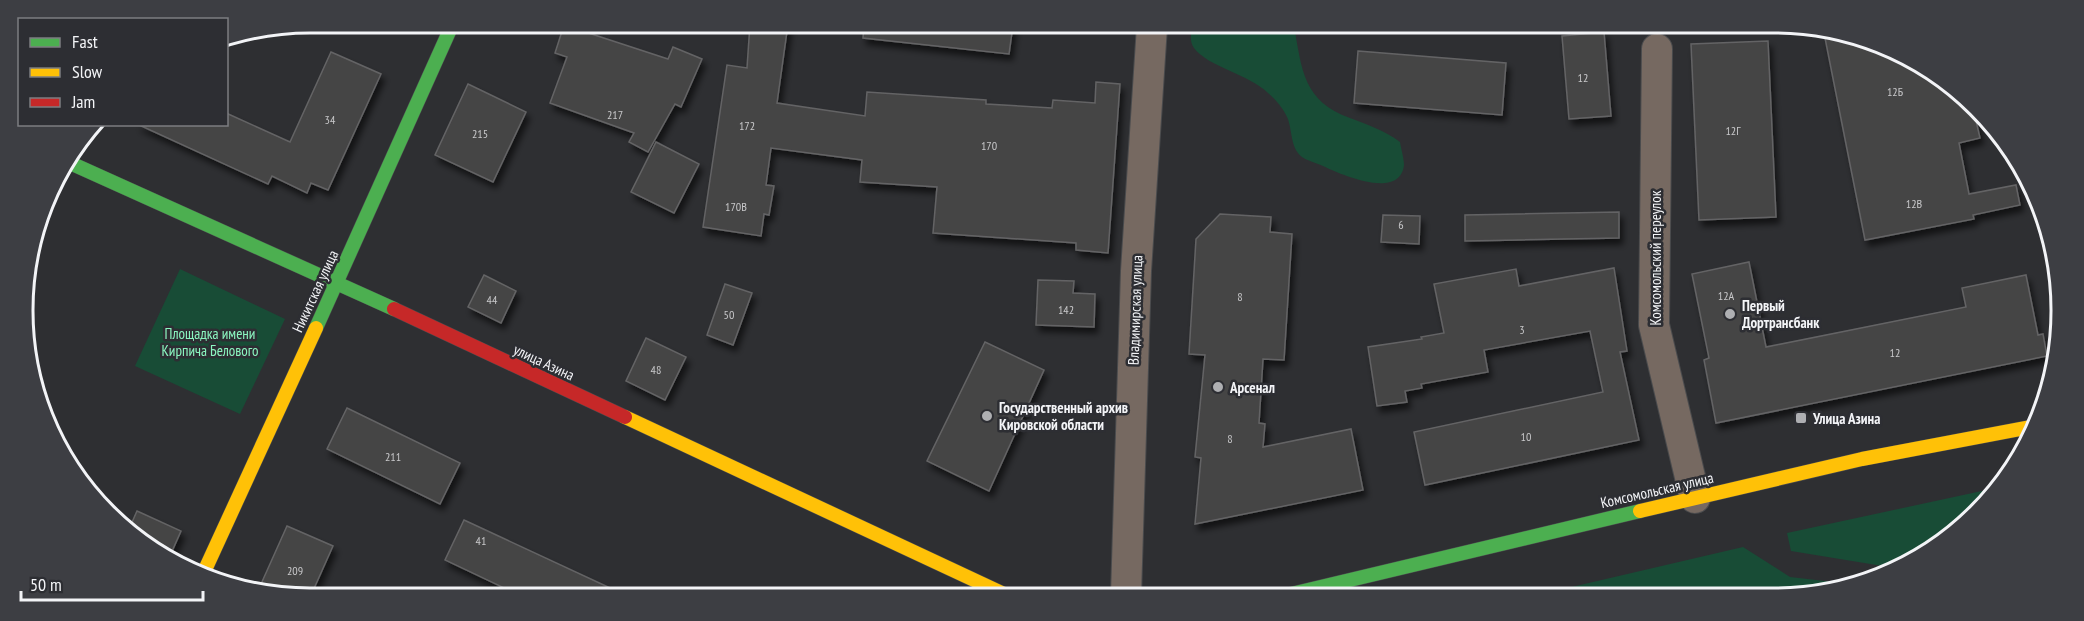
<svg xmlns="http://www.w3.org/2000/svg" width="2084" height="621" font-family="'PT Sans Narrow',sans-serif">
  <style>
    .green { fill: #184c36 }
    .building { fill: #454445; stroke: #646465; stroke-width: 1.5; filter: url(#shadow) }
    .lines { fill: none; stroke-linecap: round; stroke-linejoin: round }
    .street-casing { stroke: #4a4b4d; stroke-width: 32 }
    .fast-casing { stroke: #4a4b4d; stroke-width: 15 }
    .slow-casing { stroke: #4a4b4d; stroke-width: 15 }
    .jam-casing { stroke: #4a4b4d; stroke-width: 15 }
    .street { stroke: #766961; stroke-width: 30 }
    .fast { stroke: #4caf50; stroke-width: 14 }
    .slow { stroke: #ffc107; stroke-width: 14 }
    .jam { stroke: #c62828; stroke-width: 14 }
    .poi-dot { fill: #aeafb2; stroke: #2d2e33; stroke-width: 2 }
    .labels { text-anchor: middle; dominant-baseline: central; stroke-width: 5; stroke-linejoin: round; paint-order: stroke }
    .number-label { font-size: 12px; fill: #c8c8ca }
    .street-label { font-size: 15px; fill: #f3f4f7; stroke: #2d2e33 }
    .poi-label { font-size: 15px; font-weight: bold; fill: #f3f4f7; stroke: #2d2e33; text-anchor: start }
    .park-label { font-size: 15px; fill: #8bf6c0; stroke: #2d2e33 }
    .rim { fill: none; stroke: #f3f4f7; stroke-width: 3 }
  </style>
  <defs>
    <filter id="shadow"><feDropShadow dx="3.5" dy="6" stdDeviation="3" flood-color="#0009"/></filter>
  </defs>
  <rect width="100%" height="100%" fill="#2e2f32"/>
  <g class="green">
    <path d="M1193 26H1294C1302 70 1303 101 1350 118 1368 125 1384 130 1400 142 1401 149 1404 158 1404 165 1400 201 1340 174 1323 166 1317 163 1308 161 1302 157 1289 147 1293 127 1286 115 1282 107 1275 99 1268 93 1249 74 1208 67 1194 48 1189 41 1191 33 1193 26Z"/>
    <path d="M180 269 285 319 240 414 135 366Z"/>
    <path d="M1991 489 1992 493 1977 514 1901 569 1791 551 1787 533Z"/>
    <path d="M1743 547 1790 577 1851 584 1811 596H1533Z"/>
  </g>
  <g class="building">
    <path d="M750 24H788L777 103 865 116 867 92 986 100V104L1052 108 1053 100 1095 103 1096 82 1120 84 1108 253 1076 250V243L933 233 937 187 860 182 862 160 771 148 766 185 774 186 769 215 764 214 761 236 703 227 727 65 747 68Z"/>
    <path d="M864 24 1013 25 1009 54 863 38Z"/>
    <path d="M564 25 668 59 673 47 702 59 681 107 675 104 648 152 629 142 634 133 550 103 567 57 555 53Z"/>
    <path d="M1604 32 1611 116 1569 119 1562 36Z"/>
    <path d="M1843 34 1933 71 1974 112 1980 138 1959 143 1969 194 2016 185 2020 205 1973 215 1974 219 1865 240 1825 38Z"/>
    <path d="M1768 41 1776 217 1699 220 1691 44Z"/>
    <path d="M1358 51 1506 63 1502 115 1354 103Z"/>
    <path d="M331 52 381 74 328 190 311 183 307 193 272 176 268 184 137 124H226V113L290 142Z"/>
    <path d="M468 84 526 112 493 182 435 155Z"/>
    <path d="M656 142 699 164 674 213 631 192Z"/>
    <path d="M1619 212V238L1465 241V215Z"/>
    <path d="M1220 214 1271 217 1270 232 1292 234 1284 360 1263 359 1259 423 1265 424 1263 447 1351 429 1363 490 1195 524 1201 458 1195 457 1205 355 1189 354 1196 239Z"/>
    <path d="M1383 215 1420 216 1419 244 1381 242Z"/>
    <path d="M1749 262 1766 347 1966 307 1962 288 2026 275 2038 335 2043 334 2047 356 1716 423 1704 360 1709 358 1692 274Z"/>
    <path d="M1614 268 1627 351 1620 352 1639 440 1425 485 1414 432 1603 392 1590 331 1484 350 1488 372 1421 384 1422 388 1405 391 1407 402 1377 406 1368 347 1422 339 1421 337 1444 333 1434 284 1516 269 1519 286Z"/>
    <path d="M484 275 516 291 501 323 468 307Z"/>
    <path d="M1038 280 1074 281 1073 293 1095 294 1094 327 1036 325Z"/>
    <path d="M725 284 752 293 733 345 707 335Z"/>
    <path d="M646 338 686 357 665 400 626 381Z"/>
    <path d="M985 342 1044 370 989 491 927 461Z"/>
    <path d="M347 408 460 463 440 504 327 449Z"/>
    <path d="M137 511 181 531 169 558 151 550 129 529Z"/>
    <path d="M464 520 623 594H517L445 560Z"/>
    <path d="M287 526 333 546 312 593H257Z"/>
  </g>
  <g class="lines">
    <g class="street-casing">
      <g id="street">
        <path d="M1657 49 1654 325 1695 498"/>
        <path d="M1126 595 1136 271 1152 26"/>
      </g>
    </g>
    <g class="fast-casing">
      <g id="fast">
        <path d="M68 162 394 309"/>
        <path d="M316 328 453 23"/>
        <path d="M1287 595 1640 511"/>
      </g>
    </g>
    <g class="slow-casing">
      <g id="slow">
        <path d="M625 417 1004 594"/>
        <path d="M1640 511 1862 459 2036 426"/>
        <path d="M204 572 316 328"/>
      </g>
    </g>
    <g class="jam-casing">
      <path id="jam" d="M394 309 625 417"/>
    </g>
    <use href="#street" class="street"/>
    <use href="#fast" class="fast"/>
    <use href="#slow" class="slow"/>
    <use href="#jam" class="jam"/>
  </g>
  <g class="poi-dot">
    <circle cx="1730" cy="314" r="6"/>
    <circle cx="1218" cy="387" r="6"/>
    <circle cx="987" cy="416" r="6"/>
    <rect x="1795" y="412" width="12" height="12" rx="3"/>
  </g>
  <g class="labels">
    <g class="number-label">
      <text x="1583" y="77">12</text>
      <text x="1895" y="91">12Б</text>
      <text x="615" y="114">217</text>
      <text x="330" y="119">34</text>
      <text x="747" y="125">172</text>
      <text x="1733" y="130">12Г</text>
      <text x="480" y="133">215</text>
      <text x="989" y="145">170</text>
      <text x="1914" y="203">12В</text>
      <text x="736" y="206">170В</text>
      <text x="1401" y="224">6</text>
      <text x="1726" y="295">12А</text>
      <text x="1240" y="296">8</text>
      <text x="492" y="299">44</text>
      <text x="1066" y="309">142</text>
      <text x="729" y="314">50</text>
      <text x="1522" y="329">3</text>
      <text x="1895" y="352">12</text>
      <text x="656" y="369">48</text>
      <text x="1526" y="436">10</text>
      <text x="1230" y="438">8</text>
      <text x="393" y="456">211</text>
      <text x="481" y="540">41</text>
      <text x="295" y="570">209</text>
    </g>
    <g class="street-label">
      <text transform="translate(1655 258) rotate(-90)">Комсомольский переулок</text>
      <text transform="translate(315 291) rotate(-65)">Никитская улица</text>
      <text transform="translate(1135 310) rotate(-88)">Владимирская улица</text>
      <text transform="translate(544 362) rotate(25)">улица Азина</text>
      <text transform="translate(1657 490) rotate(-13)">Комсомольская улица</text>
    </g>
    <g class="poi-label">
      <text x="1742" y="305">Первый<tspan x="1742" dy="17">Дортрансбанк</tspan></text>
      <text x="1230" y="387">Арсенал</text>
      <text x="999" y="407">Государственный архив<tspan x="999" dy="17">Кировской области</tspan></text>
      <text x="1813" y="418">Улица Азина</text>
    </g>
    <g class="park-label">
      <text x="210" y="333">Площадка имени<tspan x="210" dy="17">Кирпича Белового</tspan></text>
    </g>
  </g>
  <path d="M0 0H2084V621H0ZM310 33H1774A277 277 0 0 1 2051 310V311A277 277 0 0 1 1774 588H310A277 277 0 0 1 33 311V310A277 277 0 0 1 310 33Z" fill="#3d3e43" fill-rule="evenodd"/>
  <path class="rim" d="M310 33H1774A277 277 0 0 1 2051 310V311A277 277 0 0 1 1774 588H310A277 277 0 0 1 33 311V310A277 277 0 0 1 310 33Z"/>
  <rect x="18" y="18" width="210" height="108" fill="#2d2e33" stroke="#7c7d81" stroke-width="1.5"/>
  <rect x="30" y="38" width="30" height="9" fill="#4caf50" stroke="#7c7d81" stroke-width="1.5"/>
  <text x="72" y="48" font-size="18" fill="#f3f4f7">Fast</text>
  <rect x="30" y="68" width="30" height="9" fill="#ffc107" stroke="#7c7d81" stroke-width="1.5"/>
  <text x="72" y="78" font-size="18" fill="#f3f4f7">Slow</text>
  <rect x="30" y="98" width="30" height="9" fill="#c62828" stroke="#7c7d81" stroke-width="1.5"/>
  <text x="72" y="108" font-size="18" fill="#f3f4f7">Jam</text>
  <path d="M21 591v9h182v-9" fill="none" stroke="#f3f4f7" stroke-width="3"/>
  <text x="30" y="591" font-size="18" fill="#f3f4f7" stroke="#2d2e33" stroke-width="4.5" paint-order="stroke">50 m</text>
</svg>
